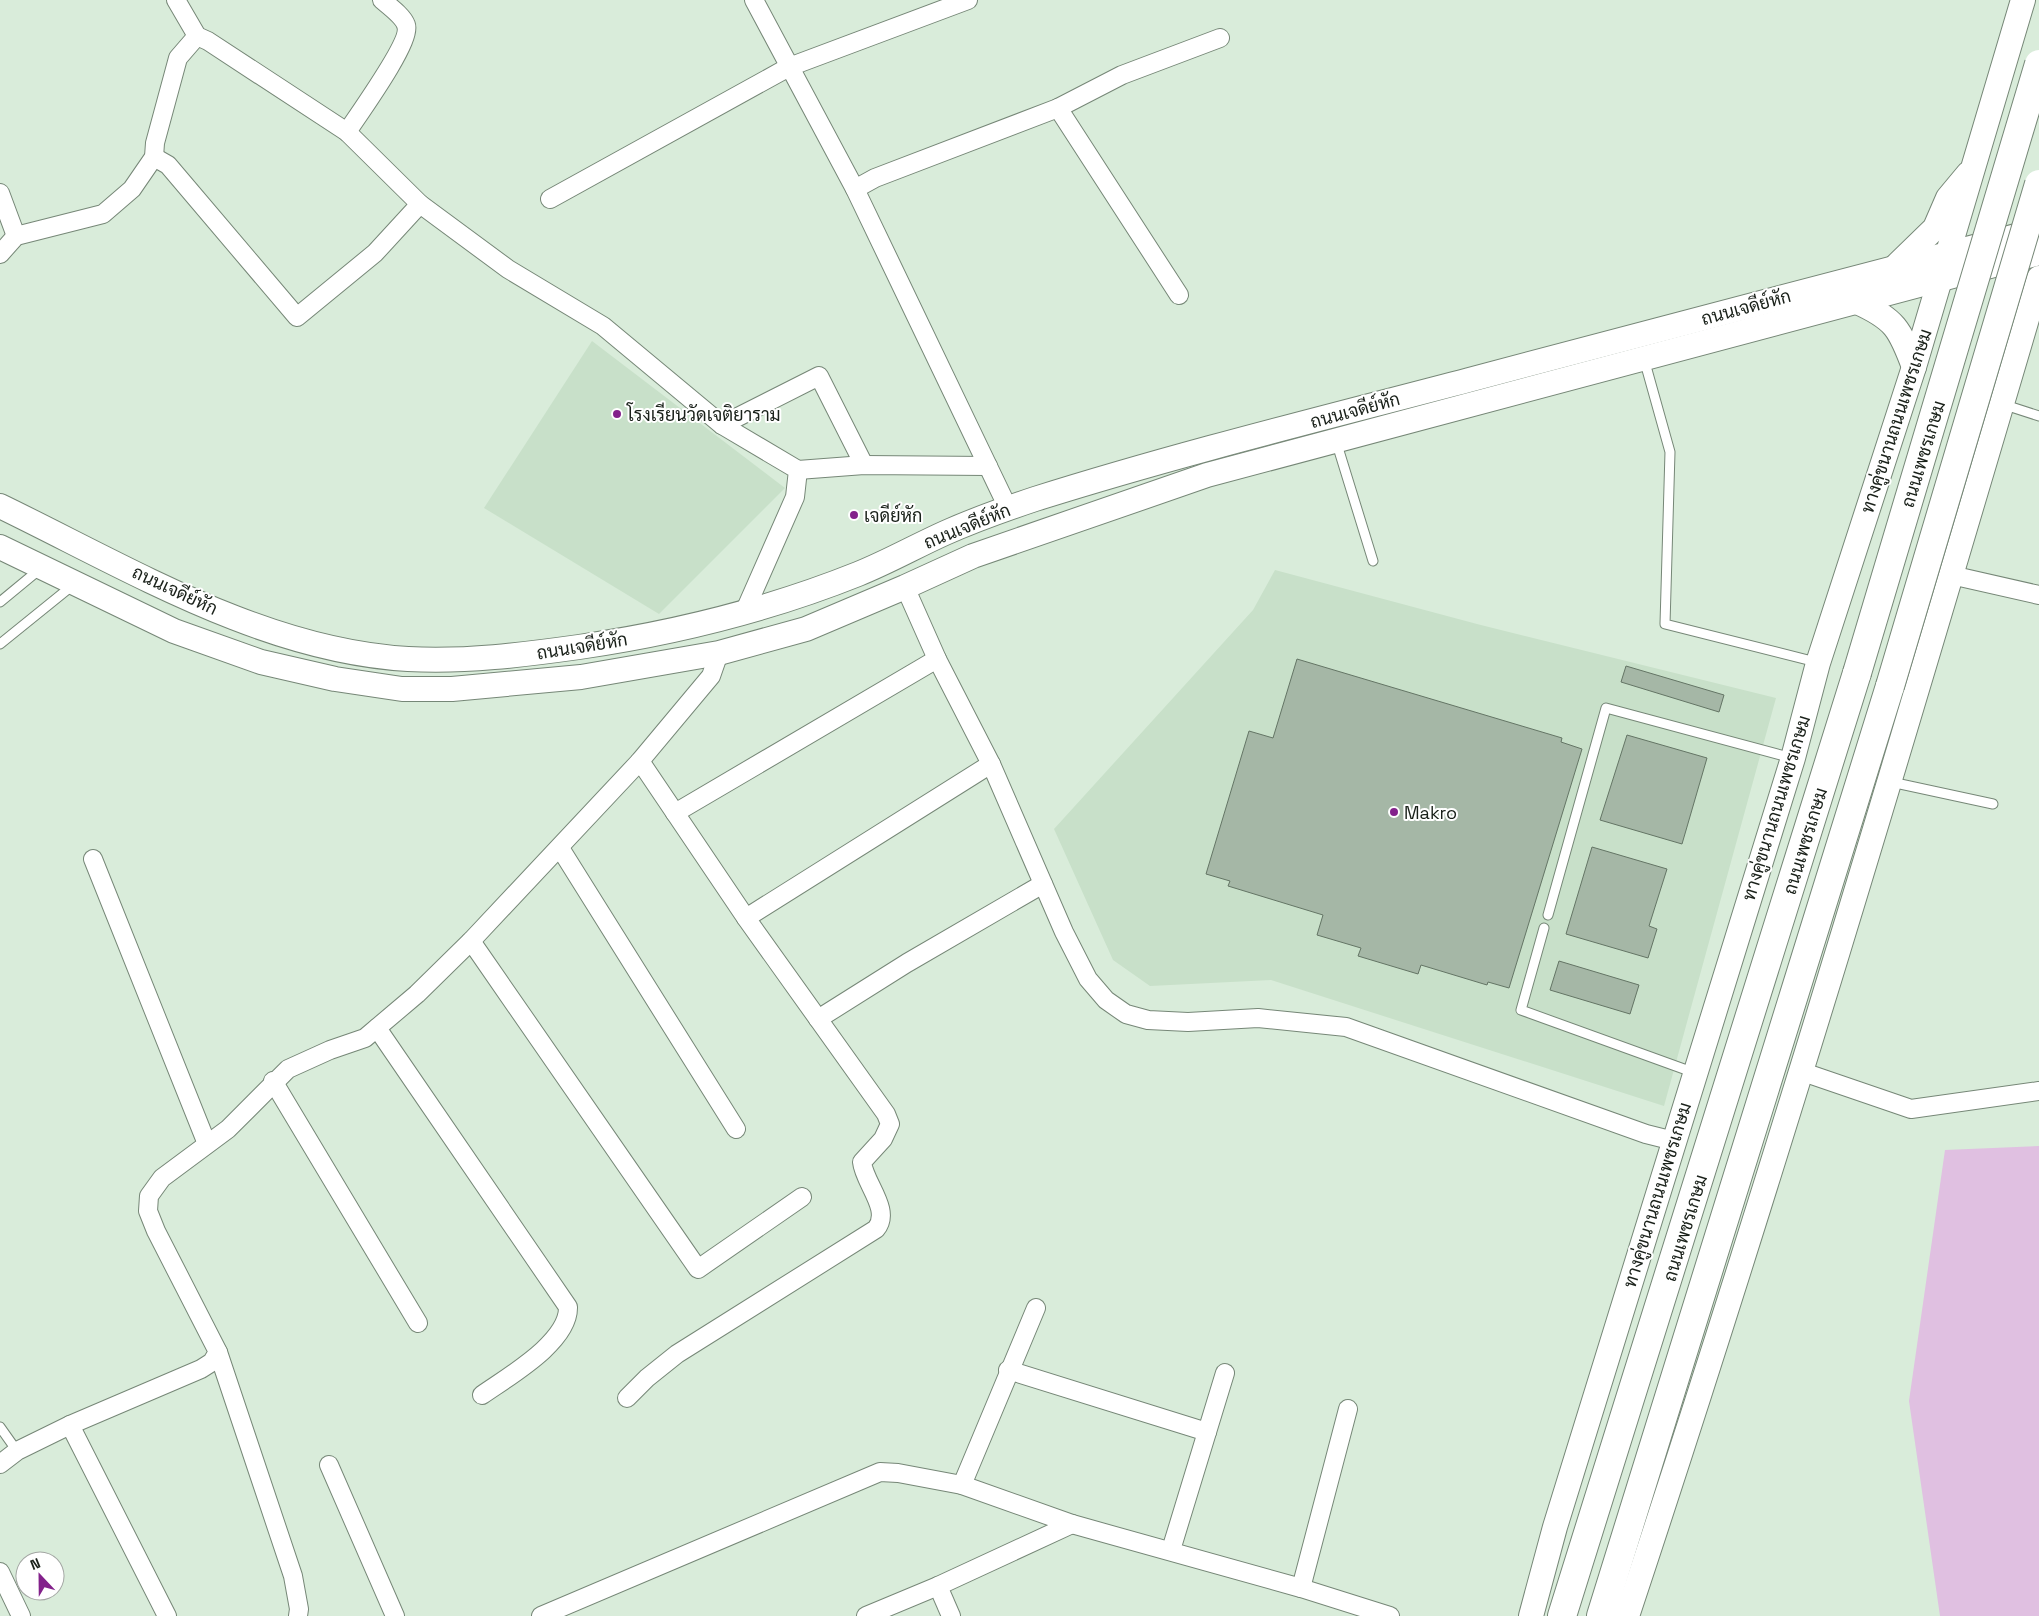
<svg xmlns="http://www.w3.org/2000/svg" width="2039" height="1616" font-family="'Space Grotesk',Sarabun,sans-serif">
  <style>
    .built { fill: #c8e0c9 }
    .green { fill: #e0c0e1 }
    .building { fill: #a5b7a6; stroke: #647565 }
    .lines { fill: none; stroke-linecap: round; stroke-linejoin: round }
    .lane-casing { stroke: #768777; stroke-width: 11 }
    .street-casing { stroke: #768777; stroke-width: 20 }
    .secondary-casing { stroke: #768777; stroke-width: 26 }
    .highway-casing { stroke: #768777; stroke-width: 30 }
    .lane { stroke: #fff; stroke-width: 9 }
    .street { stroke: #fff; stroke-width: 18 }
    .secondary { stroke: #fff; stroke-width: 24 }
    .highway { stroke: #fff; stroke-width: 28 }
    .highway-bridge-casing { stroke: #768777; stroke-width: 30; stroke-linecap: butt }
    .highway-bridge { stroke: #fff; stroke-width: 28 }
    .poi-dot { fill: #83218b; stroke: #fff; stroke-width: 2 }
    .labels { text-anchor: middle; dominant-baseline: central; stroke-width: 4; stroke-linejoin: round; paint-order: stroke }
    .street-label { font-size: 18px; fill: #192019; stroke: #fff }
    .poi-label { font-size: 18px; fill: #192019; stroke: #fff; text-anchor: start }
  </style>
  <rect width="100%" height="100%" fill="#d9ecda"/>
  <g class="built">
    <path d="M592 341 785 488 659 614 484 508Z"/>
    <path d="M1275 570 1477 624 1776 698 1664 1106 1271 980 1150 986 1113 960 1054 829 1253 610Z"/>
  </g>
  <path class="green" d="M2039 1146V1616H1940L1909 1401 1945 1150Z"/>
  <g class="building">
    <path d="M1297 659 1562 738 1561 742 1582 749 1509 988 1488 982 1487 985 1421 965 1418 974 1358 956 1361 948 1317 935 1323 915 1228 886 1230 881 1206 874 1249 731 1273 738Z"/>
    <path d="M1626 666 1724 695 1719 712 1621 682Z"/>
    <path d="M1627 735 1707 758 1682 844 1600 820Z"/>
    <path d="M1592 847 1667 869 1649 926 1657 929 1648 958 1566 934Z"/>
    <path d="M1559 961 1639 985 1630 1014 1550 990Z"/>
  </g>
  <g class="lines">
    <g class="lane-casing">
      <g id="lane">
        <path d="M1644 359 1670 452 1665 624 1816 662"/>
        <path d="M2002 404 2039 416"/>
        <path d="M1336 441 1373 561"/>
        <path d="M0 602 40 569"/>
        <path d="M0 644 73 585"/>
        <path d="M1891 782 1993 804"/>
        <path d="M1548 915 1606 708 1792 758"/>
        <path d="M1544 928 1521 1010 1695 1073"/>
        <path d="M0 1427 17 1451"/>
      </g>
    </g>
    <g class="street-casing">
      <g id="street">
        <path d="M176 0 197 36 208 41 347 132 420 204 508 269 603 326 722 425 798 470 795 497 743 615"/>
        <path d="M754 0 855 189 1008 508"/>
        <path d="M1058 108 1179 295"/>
        <path d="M347 132C358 115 412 41 406 25 403 16 389 6 382 0"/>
        <path d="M154 157 168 165 297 317 375 253 420 204"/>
        <path d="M855 189 875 178 1058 108 1122 75 1220 38"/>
        <path d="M0 193 16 236"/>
        <path d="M550 199 789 67 968 0"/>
        <path d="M0 254 16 236 103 214 132 189 154 157 155 143 178 58 197 36"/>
        <path d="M722 425 819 376 864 465"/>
        <path d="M798 470 864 465 988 466"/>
        <path d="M1951 575 2039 595"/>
        <path d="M905 587 937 659 991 764 1064 932 1088 979 1106 1000 1126 1014 1148 1020 1188 1022 1258 1018 1346 1027 1646 1134 1674 1141"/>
        <path d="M675 813 937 659"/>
        <path d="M560 848 736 1129"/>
        <path d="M93 859 207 1144"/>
        <path d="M746 918 991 764"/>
        <path d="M471 941 698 1269 802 1197"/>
        <path d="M818 1019 907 963 1043 884"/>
        <path d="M377 1028 568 1307C569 1342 509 1376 482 1395"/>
        <path d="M1800 1071 1911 1109 2039 1091"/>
        <path d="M273 1081 418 1323"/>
        <path d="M218 1352 293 1576 299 1609 298 1616"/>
        <path d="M1008 1370 1207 1432"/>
        <path d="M627 1398 647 1378 677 1354 876 1229C892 1210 864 1183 862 1162L883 1139 890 1124 886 1114 746 918 640 761"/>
        <path d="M70 1425 167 1616"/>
        <path d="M0 1464 17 1451 70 1425 201 1369 212 1362 218 1352 156 1231 148 1211 149 1196 162 1178 228 1129 288 1069 330 1050 365 1038 417 994 471 941 640 761 711 676 719 653"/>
        <path d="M329 1465 395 1616"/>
        <path d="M962 1485 1036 1308"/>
        <path d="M1171 1550 1225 1373"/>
        <path d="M0 1572 21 1616"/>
        <path d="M938 1586 951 1616"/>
        <path d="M1301 1588 1348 1409"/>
        <path d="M541 1616 880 1472 898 1473 962 1485 1072 1524 1301 1588 1390 1616"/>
        <path d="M866 1616 938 1586 1072 1524"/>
      </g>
    </g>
    <g class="secondary-casing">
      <g id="secondary">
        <path d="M1897 265 1935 228 1948 198 1968 174"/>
        <path d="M1857 302C1895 319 1900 329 1914 367"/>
        <path d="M0 506C128 568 264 651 408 659 466 662 522 655 579 647 675 633 768 610 858 574 888 562 916 546 945 533 974 520 1005 509 1035 499 1178 454 1324 418 1469 380 1659 330 1849 279 2039 230"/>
        <path d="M0 547 174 631 261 662 335 679 402 689H452L581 677 719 653 806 629 905 587 973 556 1207 475 2039 253"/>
        <path d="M1531 1616 1555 1527 1793 758 1818 663 1914 367 2023 0"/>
        <path d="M1627 1616C1774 1173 1907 726 2039 278"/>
      </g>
    </g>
    <g class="highway-casing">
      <g id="highway">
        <path d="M1562 1616 1857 673"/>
        <path d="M1601 1616 1890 686"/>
      </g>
    </g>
    <use href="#lane" class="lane"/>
    <use href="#street" class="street"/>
    <use href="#secondary" class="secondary"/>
    <use href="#highway" class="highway"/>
    <g class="highway-bridge-casing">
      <g id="highway-bridge">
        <path d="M1857 673 2039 64"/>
        <path d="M1890 686 2039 184"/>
      </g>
    </g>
    <use href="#highway-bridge" class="highway-bridge"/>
  </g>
  <g class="poi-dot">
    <circle cx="617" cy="414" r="5"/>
    <circle cx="854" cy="515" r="5"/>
    <circle cx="1394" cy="812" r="5"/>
  </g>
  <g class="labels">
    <g class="street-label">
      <text transform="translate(1746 307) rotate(-15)">ถนนเจดีย์หัก</text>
      <text transform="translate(1355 410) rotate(-15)">ถนนเจดีย์หัก</text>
      <text transform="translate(1896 421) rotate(-72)">ทางคู่ขนานถนนเพชรเกษม</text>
      <text transform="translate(1923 454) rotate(-73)">ถนนเพชรเกษม</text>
      <text transform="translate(967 526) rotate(-22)">ถนนเจดีย์หัก</text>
      <text transform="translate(175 590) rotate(25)">ถนนเจดีย์หัก</text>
      <text transform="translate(582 646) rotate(-9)">ถนนเจดีย์หัก</text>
      <text transform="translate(1776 808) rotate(-73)">ทางคู่ขนานถนนเพชรเกษม</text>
      <text transform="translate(1805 841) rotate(-73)">ถนนเพชรเกษม</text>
      <text transform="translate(1657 1195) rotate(-73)">ทางคู่ขนานถนนเพชรเกษม</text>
      <text transform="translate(1685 1228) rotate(-73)">ถนนเพชรเกษม</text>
    </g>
    <g class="poi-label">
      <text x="627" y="414">โรงเรียนวัดเจติยาราม</text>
      <text x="864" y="515">เจดีย์หัก</text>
      <text x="1404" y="812">Makro</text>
    </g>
  </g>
  <g transform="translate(40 1576) rotate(338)"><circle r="24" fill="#ffffff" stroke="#a3a6a3"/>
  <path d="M0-4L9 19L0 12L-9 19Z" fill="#83218b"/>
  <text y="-8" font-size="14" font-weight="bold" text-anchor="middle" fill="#192019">N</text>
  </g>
</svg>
